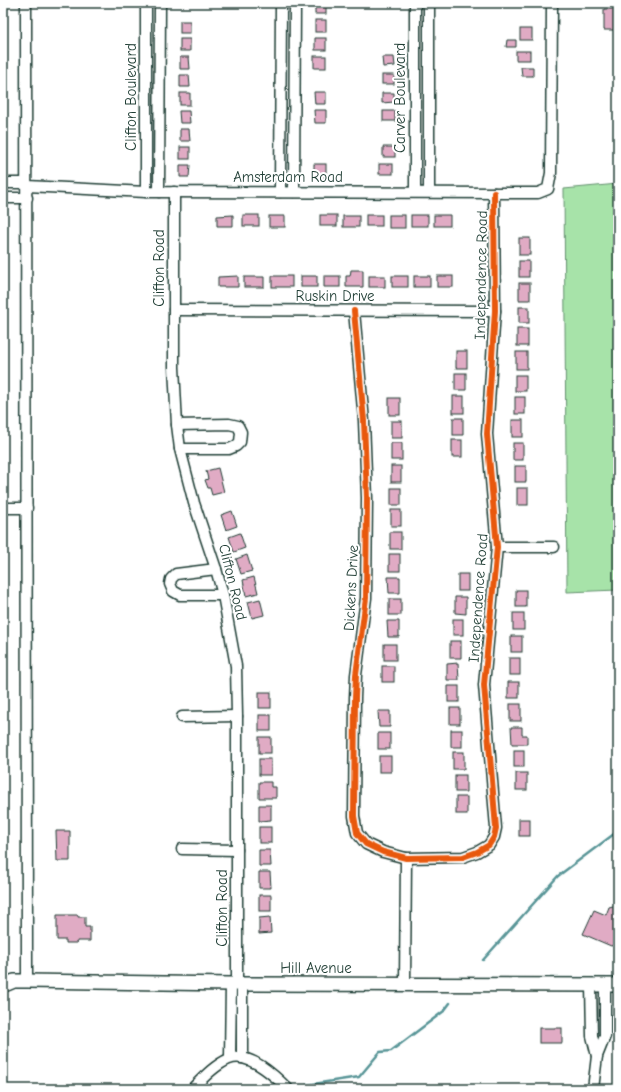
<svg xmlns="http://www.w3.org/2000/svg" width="621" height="1092" font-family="'Comic Neue',sans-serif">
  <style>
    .green { fill: #a7e3a9; stroke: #63906e }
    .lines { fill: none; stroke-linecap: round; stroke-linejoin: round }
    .stream { stroke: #589597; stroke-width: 2.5 }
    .building { fill: #e0abc4; stroke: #1f3d34 }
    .minor-casing { stroke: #1f3d34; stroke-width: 13 }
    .major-casing { stroke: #1f3d34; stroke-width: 16 }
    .minor { stroke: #fff; stroke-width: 10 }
    .major { stroke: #fff; stroke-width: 13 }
    .cycleway-casing { stroke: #fff; stroke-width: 8 }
    .cycleway { stroke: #e8590c; stroke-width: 6 }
    .labels { text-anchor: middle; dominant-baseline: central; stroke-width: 4; stroke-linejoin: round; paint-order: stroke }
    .street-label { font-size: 15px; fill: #1f3d34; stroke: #fff }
  </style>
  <rect width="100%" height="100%" fill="#fff"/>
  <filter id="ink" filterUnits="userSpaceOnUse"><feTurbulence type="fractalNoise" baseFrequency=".025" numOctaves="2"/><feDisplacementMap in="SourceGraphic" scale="8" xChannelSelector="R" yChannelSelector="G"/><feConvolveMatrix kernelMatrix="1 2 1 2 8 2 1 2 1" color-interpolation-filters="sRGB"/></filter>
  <g filter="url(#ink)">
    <path class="green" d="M618 184V590L567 592 564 189Z"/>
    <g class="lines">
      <g class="stream">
        <path d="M483 960 558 876 618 831"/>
        <path d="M307 1085 359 1077 380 1052 391 1051 444 1011 450 1003"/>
      </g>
    </g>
    <g class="building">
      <rect x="315" y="3" width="11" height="11"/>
      <path d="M612 3H618V30H604V9H612Z"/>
      <rect x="315" y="20" width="11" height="12"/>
      <rect x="180" y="21" width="10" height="12"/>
      <rect x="520" y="29" width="12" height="11"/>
      <rect x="315" y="38" width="11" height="12"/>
      <rect x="180" y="39" width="10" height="12"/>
      <path d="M507 40H516V47H506Z"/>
      <rect x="516" y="51" width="14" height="9"/>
      <rect x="314" y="56" width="12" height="12"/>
      <path d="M180 57H189L190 69H180Z"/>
      <path d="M382 57H394L395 66 383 67Z"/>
      <path d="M521 67H533V76H522Z"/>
      <path d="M180 75H189L190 87H180Z"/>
      <rect x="382" y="75" width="12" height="9"/>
      <path d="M314 92H326V104H315Z"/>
      <rect x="180" y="93" width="10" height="12"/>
      <path d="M382 93H394V102L382 103Z"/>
      <path d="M314 110H326V123H315Z"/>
      <path d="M179 111H189L190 123H180Z"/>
      <rect x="383" y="111" width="12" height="10"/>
      <path d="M180 129H189L190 141H180Z"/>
      <rect x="180" y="147" width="10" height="12"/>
      <rect x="383" y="147" width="12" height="10"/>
      <rect x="314" y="164" width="12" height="13"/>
      <rect x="379" y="164" width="14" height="10"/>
      <path d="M180 165H190L189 177H180Z"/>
      <path d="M233 215V226H217V216Z"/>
      <rect x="243" y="215" width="16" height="11"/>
      <rect x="320" y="215" width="17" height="11"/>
      <rect x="366" y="215" width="16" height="11"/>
      <rect x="389" y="215" width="16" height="13"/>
      <rect x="411" y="215" width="17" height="11"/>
      <rect x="434" y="215" width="16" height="11"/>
      <rect x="269" y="216" width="16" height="11"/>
      <rect x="343" y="216" width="16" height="11"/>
      <rect x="519" y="238" width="11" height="17"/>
      <rect x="519" y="261" width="10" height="16"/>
      <path d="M351 270H363V287H346V276H350Z"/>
      <path d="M238 276V287H218V277Z"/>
      <rect x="272" y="276" width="20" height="11"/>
      <rect x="301" y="276" width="16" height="11"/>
      <rect x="324" y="276" width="16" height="11"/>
      <rect x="369" y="276" width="16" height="11"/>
      <rect x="392" y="276" width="16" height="11"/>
      <rect x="414" y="276" width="16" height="11"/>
      <rect x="437" y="276" width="16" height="11"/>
      <rect x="244" y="277" width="20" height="10"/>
      <rect x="519" y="283" width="11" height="17"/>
      <rect x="519" y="307" width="10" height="16"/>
      <rect x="517" y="329" width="11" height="17"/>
      <rect x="456" y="351" width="11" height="17"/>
      <rect x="516" y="352" width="11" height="17"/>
      <rect x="455" y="373" width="11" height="17"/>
      <rect x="515" y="375" width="11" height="16"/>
      <rect x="453" y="396" width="11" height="17"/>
      <rect x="515" y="397" width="10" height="17"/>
      <rect x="389" y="398" width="11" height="17"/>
      <rect x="453" y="418" width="10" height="17"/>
      <rect x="512" y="420" width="11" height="17"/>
      <rect x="391" y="421" width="11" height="17"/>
      <rect x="452" y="440" width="10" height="17"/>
      <rect x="391" y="443" width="11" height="17"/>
      <rect x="513" y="443" width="10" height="17"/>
      <rect x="391" y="466" width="10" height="16"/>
      <rect x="515" y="466" width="11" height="16"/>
      <path d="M218 468 224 492 212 495 210 488H208L205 480 208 479 206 471Z"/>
      <rect x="391" y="488" width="10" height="17"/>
      <rect x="517" y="488" width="11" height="17"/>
      <rect x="391" y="510" width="10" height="16"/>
      <path d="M232 511 237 526 226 530 221 515Z"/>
      <rect x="390" y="532" width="11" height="17"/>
      <path d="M240 533 245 548 234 552 229 537Z"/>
      <rect x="389" y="554" width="11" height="17"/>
      <path d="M247 555 252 571 241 574 236 559Z"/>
      <rect x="458" y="574" width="10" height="17"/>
      <path d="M254 577 258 593 246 596 243 580Z"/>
      <path d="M388 577H400V593H389Z"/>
      <rect x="516" y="590" width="10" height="17"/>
      <path d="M455 597H466V614L455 613Z"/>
      <path d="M260 599 264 615 252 618 248 602Z"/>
      <rect x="389" y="599" width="12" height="16"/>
      <rect x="513" y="613" width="11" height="17"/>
      <rect x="453" y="619" width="10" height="16"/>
      <path d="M387 621H399V637H388Z"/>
      <rect x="511" y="636" width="11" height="16"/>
      <rect x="450" y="641" width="11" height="17"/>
      <rect x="384" y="644" width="12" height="16"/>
      <rect x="509" y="658" width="11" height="17"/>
      <path d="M458 663 459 680H447V664Z"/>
      <rect x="382" y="666" width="12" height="16"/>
      <rect x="508" y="682" width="11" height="16"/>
      <rect x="448" y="686" width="11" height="16"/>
      <rect x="259" y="692" width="12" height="16"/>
      <rect x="510" y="704" width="11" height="17"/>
      <rect x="450" y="708" width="10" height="16"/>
      <path d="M378 711H390V727H379Z"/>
      <rect x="259" y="715" width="12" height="16"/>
      <path d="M511 727H522V735H527V744H512Z"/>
      <rect x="451" y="730" width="11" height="17"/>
      <rect x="378" y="733" width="12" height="16"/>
      <rect x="259" y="737" width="12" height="16"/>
      <rect x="514" y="750" width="10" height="17"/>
      <rect x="453" y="752" width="11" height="17"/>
      <rect x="379" y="756" width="12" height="16"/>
      <rect x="259" y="759" width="12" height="16"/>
      <rect x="516" y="773" width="11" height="17"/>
      <rect x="455" y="775" width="11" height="17"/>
      <path d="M259 782H271V787H276V798H259Z"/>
      <rect x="456" y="797" width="11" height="17"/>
      <path d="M259 805H271V820L259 821Z"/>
      <rect x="519" y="819" width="11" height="17"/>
      <rect x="259" y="827" width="12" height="16"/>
      <path d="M56 831H70V861H57Z"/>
      <path d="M259 850H270L271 866H259Z"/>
      <path d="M259 872H270L271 888H259Z"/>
      <rect x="259" y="895" width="12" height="16"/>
      <path d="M613 906 617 907 618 911V944L611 946 583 934 594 910 606 915 609 907Z"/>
      <path d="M57 915H78V917H85V927H90V941H77V943H66V940H57Z"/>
      <path d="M270 917 271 933 259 934V918Z"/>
      <rect x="539" y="1028" width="23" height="15"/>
    </g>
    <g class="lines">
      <g class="minor-casing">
        <g id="minor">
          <path d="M26 3 27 981"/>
          <path d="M429 3V192"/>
          <path d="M3 183H26"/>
          <path d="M27 186 146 192 538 193 548 189 551 173 552 3"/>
          <path d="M146 192V3"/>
          <path d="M159 192 160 3"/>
          <path d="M174 192V367L177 425 180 449 194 503 216 569 223 595 236 666 237 716V984"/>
          <path d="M280 192 281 3"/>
          <path d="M294 192 295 3"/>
          <path d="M415 192V3"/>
          <path d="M3 198H27"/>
          <path d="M174 310 495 311"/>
          <path d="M354 311 364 421 367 498 366 598 356 675 355 698 354 816 357 833 366 844 383 852 406 858 463 857 477 852 489 845 494 837 496 828 484 685 497 547 487 434 495 311 494 193"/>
          <path d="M177 425 229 424 238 426 241 432 240 442 236 446 229 449H180"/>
          <path d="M3 508H27"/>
          <path d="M497 547H554"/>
          <path d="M216 569 176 574 171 579 170 584 173 591 180 595H223"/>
          <path d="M182 717 237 716"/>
          <path d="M182 849 237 850"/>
          <path d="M242 984V1058"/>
          <path d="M405 984 406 858"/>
          <path d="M591 985 592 1036 597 1056"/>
          <path d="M230 1058 231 984"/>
          <path d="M192 1089C203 1078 215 1065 229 1059 249 1051 275 1076 288 1089"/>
          <path d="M593 1089 597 1056 605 1036V985"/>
        </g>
      </g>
      <g class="major-casing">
        <path id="major" d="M3 984H7L14 981H27L231 984 618 985"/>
      </g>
      <use href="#minor" class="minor"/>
      <use href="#major" class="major"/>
      <g class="cycleway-casing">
        <path id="cycleway" d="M354 311 364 421 367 498 366 598 356 675 355 698 354 816 357 833 366 844 383 852 406 858 463 857 477 852 489 845 494 837 496 828 484 685 497 547 487 434 495 311 494 193"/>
      </g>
      <use href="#cycleway" class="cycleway"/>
    </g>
  </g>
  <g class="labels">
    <g class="street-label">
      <text transform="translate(131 97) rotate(-90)">Clifton Boulevard</text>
      <text transform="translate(400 98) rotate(-90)">Carver Boulevard</text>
      <text x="288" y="177">Amsterdam Road</text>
      <text transform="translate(159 268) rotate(-90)">Clifton Road</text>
      <text transform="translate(481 275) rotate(-89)">Independence Road</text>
      <text x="335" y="296">Ruskin Drive</text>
      <text transform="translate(233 582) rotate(76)">Clifton Road</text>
      <text transform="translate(351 588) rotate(-87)">Dickens Drive</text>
      <text transform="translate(478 598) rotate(-86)">Independence Road</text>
      <text transform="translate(222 908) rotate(-90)">Clifton Road</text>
      <text x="316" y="968">Hill Avenue</text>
    </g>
  </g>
  <rect width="621" height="1092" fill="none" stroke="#fff" stroke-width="16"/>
  <rect x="8" y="8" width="605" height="1076" fill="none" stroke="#1f3d34" stroke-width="1.5" filter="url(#ink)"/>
</svg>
